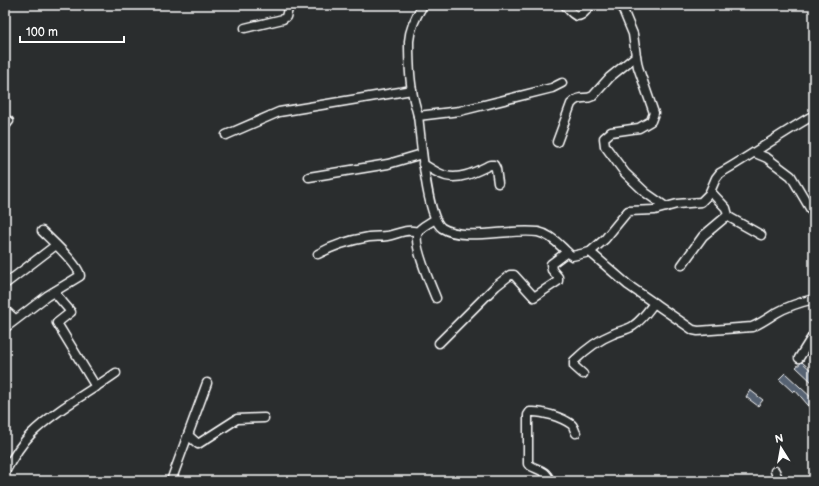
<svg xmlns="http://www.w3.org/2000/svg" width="819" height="486" font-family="'Balsamiq Sans',sans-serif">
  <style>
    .building { fill: #566272; stroke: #fff }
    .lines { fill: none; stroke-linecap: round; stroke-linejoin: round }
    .minor-casing { stroke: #fff; stroke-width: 11 }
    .minor { stroke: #2a2d2e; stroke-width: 8 }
  </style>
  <rect width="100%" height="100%" fill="#2a2d2e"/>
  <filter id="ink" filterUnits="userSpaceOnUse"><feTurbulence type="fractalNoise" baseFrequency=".025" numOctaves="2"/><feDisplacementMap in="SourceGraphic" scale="8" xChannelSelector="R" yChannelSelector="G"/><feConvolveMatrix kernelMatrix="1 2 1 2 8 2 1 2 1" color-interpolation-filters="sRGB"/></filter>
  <g filter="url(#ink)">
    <g class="building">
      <path d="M802 362 814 373V384L796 367Z"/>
      <path d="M785 373 814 400V412L795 390 793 392 779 379Z"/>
      <path d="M750 390 763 400 758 406 746 397Z"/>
    </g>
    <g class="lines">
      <g class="minor-casing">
        <g id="minor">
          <path d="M423 5C416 16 410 27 409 41 409 57 409 74 412 90 413 99 416 107 418 116 421 137 426 217 442 228 464 242 510 228 538 232 548 234 556 241 563 248 566 251 568 254 572 256L590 252 628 285 693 330 698 331 752 327C761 323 768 318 776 313 788 306 801 302 814 299"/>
          <path d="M565 5C577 20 579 19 591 5"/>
          <path d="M621 5 633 34 636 56 638 67 654 113 651 121 639 128 611 132 604 138 605 146 625 173 646 193 666 207"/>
          <path d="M245 28 283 19 286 17 289 5"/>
          <path d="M418 116 460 111 552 88 562 83"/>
          <path d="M5 126 9 121"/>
          <path d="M226 135 279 112 412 90"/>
          <path d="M557 142 571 104C580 94 584 101 593 96L610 77 636 56"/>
          <path d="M755 153 767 158 791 176 814 215"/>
          <path d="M423 164C431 169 438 174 446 176 461 180 477 171 490 165H494L496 169 498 183"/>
          <path d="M309 177 388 164 422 154"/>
          <path d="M727 216 761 235"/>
          <path d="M435 219C430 223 420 227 418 232 412 243 431 286 436 298"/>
          <path d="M590 252 605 239 628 211 655 210 677 204 701 202 709 194 716 178 720 173C752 155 782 133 814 115"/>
          <path d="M318 254C334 245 351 240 369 237 375 236 381 237 387 236 398 234 408 228 418 232"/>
          <path d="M682 265 703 236 728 215 726 208 711 192"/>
          <path d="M5 284 56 245"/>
          <path d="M54 292 71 312 57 323 96 387"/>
          <path d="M5 310 15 319"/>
          <path d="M5 328 47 296 80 276C80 266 50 239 42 231"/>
          <path d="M439 343 496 286 510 275H514L534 297 558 281V277L552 270 551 264 567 252"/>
          <path d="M799 358 814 334"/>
          <path d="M583 374 574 366V361C585 350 598 340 613 334 619 331 627 330 633 326 642 320 648 311 654 303"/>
          <path d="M188 435 198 444 237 419 264 418"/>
          <path d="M775 471 779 481"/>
          <path d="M5 472C12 459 20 445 31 434 54 411 88 393 116 373"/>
          <path d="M171 481 207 383"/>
          <path d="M550 481C545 468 537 471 528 464V415L530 412C542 411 561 417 571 424 574 426 574 430 576 433"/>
        </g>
      </g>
      <use href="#minor" class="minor"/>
    </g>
  </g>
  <rect width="819" height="486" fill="none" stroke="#2a2d2e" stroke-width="20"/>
  <rect x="10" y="10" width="799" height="466" fill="none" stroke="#fff" stroke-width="1.5" filter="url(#ink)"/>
  <g transform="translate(781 448) rotate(349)" stroke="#2a2d2e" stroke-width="3" paint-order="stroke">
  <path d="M0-3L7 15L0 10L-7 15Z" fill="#ffffff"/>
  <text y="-6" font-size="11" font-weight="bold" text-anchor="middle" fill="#ffffff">N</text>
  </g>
  <path d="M20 36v6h104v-6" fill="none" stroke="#ffffff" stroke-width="2"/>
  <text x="26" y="36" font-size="12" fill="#ffffff" stroke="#2a2d2e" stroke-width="3" paint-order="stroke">100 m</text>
</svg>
